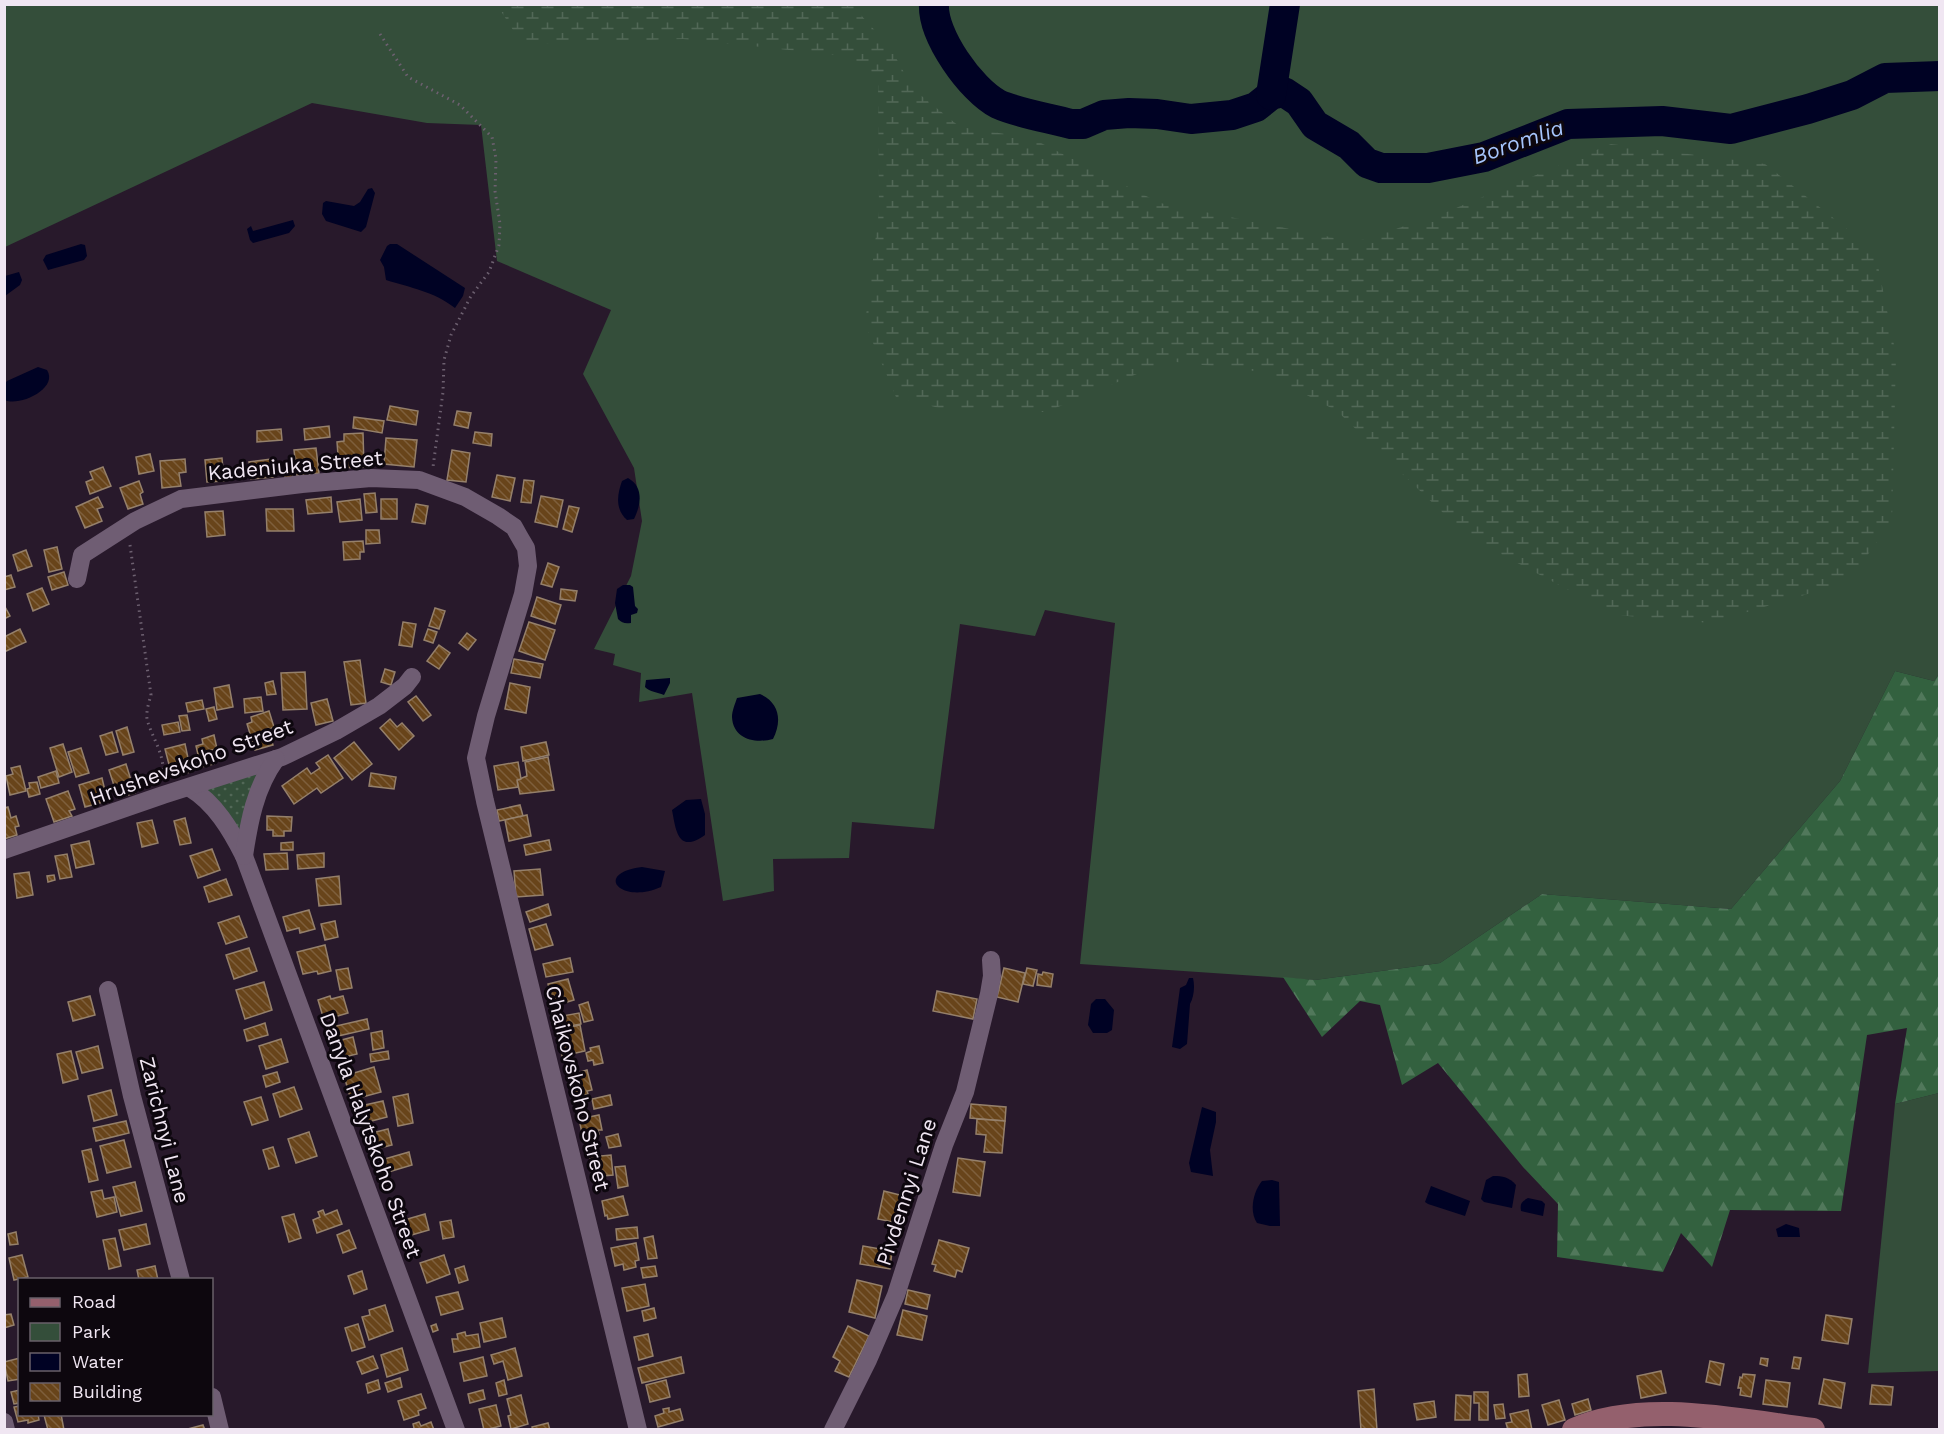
<svg xmlns="http://www.w3.org/2000/svg" width="1944" height="1434" font-family="'Work Sans',sans-serif">
  <style>
    .green { fill: #344e3a }
    .forest { fill: url(#forest-firs) }
    .wetland { fill: url(#wetland-marsh) }
    .park { fill: url(#park-dots) }
    .water { fill: #000224 }
    .lines { fill: none; stroke-linecap: round; stroke-linejoin: round }
    .river { stroke: #000224; stroke-width: 30 }
    .building { fill: url(#building-back-hatch); stroke: #95806b; stroke-width: 1.5 }
    .path { stroke: #6d6070; stroke-width: 3; stroke-dasharray: 1.5 4.5; stroke-linecap: butt }
    .street { stroke: #6f5d73; stroke-width: 18 }
    .secondary { stroke: #94606d; stroke-width: 24 }
    .labels { text-anchor: middle; dominant-baseline: central; stroke-width: 6; stroke-linejoin: round; paint-order: stroke }
    .street-label { font-size: 21px; fill: #f0e6f2; stroke: #0d070e }
    .water-label { font-size: 22px; font-style: italic; fill: #a6c5fc; stroke: #0d070e }
  </style>
  <defs>
    <pattern id="forest-firs" width="22" height="20" patternUnits="userSpaceOnUse" patternTransform="scale(1.5)"><rect width="22" height="20" fill="#33613f"/><path d="M5 1l3.5 6h-7zM16 11l3.5 6h-7z" fill="#51785b"/></pattern>
    <pattern id="wetland-marsh" width="20" height="14" patternUnits="userSpaceOnUse" patternTransform="scale(1.5)"><rect width="20" height="14" fill="#344e3a"/><path d="M1 5h8M5 5V1M11 12h8M15 12V8" fill="none" stroke="#526857"/></pattern>
    <pattern id="park-dots" width="8" height="8" patternUnits="userSpaceOnUse" patternTransform="scale(1.5)"><rect width="8" height="8" fill="#344e3a"/><path d="M2 2h.1M6 6h.1" fill="none" stroke="#526857" stroke-width="1.8" stroke-linecap="round"/></pattern>
    <pattern id="building-back-hatch" width="6" height="6" patternUnits="userSpaceOnUse" patternTransform="scale(1.5)"><rect width="6" height="6" fill="#68441a"/><path d="M-1 5l2 2M0 0l6 6M5-1l2 2" fill="none" stroke="#7e5f3c"/></pattern>
  </defs>
  <rect width="100%" height="100%" fill="#28192b"/>
  <g class="green">
    <path d="M4 5H1939V674L1934 681 1895 671 1840 781 1731 909 1542 894 1440 963 1315 980 1080 964 1115 623 1045 610 1035 636 960 624 934 829 852 822 849 858 773 859 774 891 723 901 692 693 639 702 641 673 613 665 615 654 594 649 631 576 642 521 634 468 583 374 611 310 497 261 481 125 427 123 312 103 5 247Z"/>
    <path d="M1939 1093V1371L1868 1373 1895 1104Z"/>
  </g>
  <path class="forest" d="M1895 671 1934 681 1939 674V1093L1895 1104 1907 1028 1867 1035 1841 1211 1730 1210 1712 1267 1681 1233 1663 1272 1557 1257 1558 1204 1523 1167 1438 1063 1402 1085 1380 1005 1360 1001 1322 1037 1283 977 1315 980 1440 963 1542 894 1731 909 1840 781Z"/>
  <path class="wetland" d="M497 5H854L859 13 890 47 913 89 960 127 1031 138 1160 203 1355 242 1439 215 1611 144 1765 164 1875 251 1896 355 1892 521 1848 582 1710 623 1616 615 1468 537 1337 411 1263 372 1168 361 1046 412 939 408 896 397 865 324 879 211 878 78 848 56 683 39 522 44Z"/>
  <path class="park" d="M276 759 244 856 190 788Z"/>
  <g class="water">
    <path d="M372 188 375 193 366 227 361 232 326 221 322 214 323 203 326 201 354 206 360 202 368 189Z"/>
    <path d="M293 220 295 226 289 233 253 243 250 240 247 229 251 226 253 231Z"/>
    <path d="M81 244 85 245 87 256 84 260 48 270 43 260 46 255Z"/>
    <path d="M390 244H397L465 288 463 296 455 308C433 291 411 288 386 280L384 267 380 260 387 246Z"/>
    <path d="M19 272 22 280 20 285 5 296V276Z"/>
    <path d="M38 367 47 370C59 389 18 407 5 400V384L7 381Z"/>
    <path d="M628 478C644 487 641 505 634 519L627 520C615 509 617 495 622 481Z"/>
    <path d="M623 585H630L633 587 635 606 638 609 637 613 631 615V623C625 624 622 623 618 619L615 603 617 589Z"/>
    <path d="M670 678V683L664 695C657 692 650 692 645 687L646 680Z"/>
    <path d="M760 694C780 703 782 721 773 739 755 744 733 739 732 717 732 711 735 704 737 698Z"/>
    <path d="M701 799 705 814V835C678 854 676 831 672 810L686 800Z"/>
    <path d="M642 867 665 871 661 887C620 905 593 873 642 867Z"/>
    <path d="M1189 978H1193C1195 986 1194 997 1190 1004L1187 1044 1180 1049 1172 1047 1180 988 1186 985Z"/>
    <path d="M1096 999H1105L1114 1010 1112 1030 1107 1033H1093L1088 1025 1091 1004Z"/>
    <path d="M1202 1107 1216 1112V1122L1210 1150 1213 1176 1191 1172 1189 1163Z"/>
    <path d="M1493 1176C1503 1176 1509 1177 1516 1185L1512 1208 1484 1202 1481 1199 1486 1180Z"/>
    <path d="M1272 1180 1279 1182 1280 1226H1270L1257 1223C1249 1211 1253 1192 1262 1181Z"/>
    <path d="M1431 1186 1470 1201 1465 1216 1428 1204 1425 1202Z"/>
    <path d="M1528 1198 1542 1201 1545 1204 1543 1216 1521 1211C1520 1204 1521 1202 1528 1198Z"/>
    <path d="M1786 1224 1799 1228 1800 1237H1778L1776 1229Z"/>
  </g>
  <g class="lines">
    <g class="river">
      <path d="M934 4C932 35 971 90 998 104 1017 113 1049 118 1071 124H1083L1104 115 1129 113 1157 114 1191 119 1232 115 1256 107 1271 95 1284 92 1299 102 1315 125 1349 145 1367 163 1381 168H1428L1484 157 1568 124 1662 121 1731 129 1808 109 1852 95 1885 78 1940 76"/>
      <path d="M1271 95 1285 4"/>
    </g>
  </g>
  <g class="building">
    <path d="M390 406 418 411 416 425 387 420Z"/>
    <path d="M457 411 471 413 468 428 454 425Z"/>
    <path d="M354 417 384 421 382 433 353 428Z"/>
    <path d="M329 426 330 437 305 440 304 429Z"/>
    <path d="M281 429 282 440 257 442V431Z"/>
    <path d="M475 432 492 434 491 446 473 443Z"/>
    <path d="M363 433 364 467 339 468 337 442 344 441V434Z"/>
    <path d="M386 438 417 440 414 467 384 464Z"/>
    <path d="M316 448 319 473 297 476 294 450Z"/>
    <path d="M452 450 470 453 466 482 447 480Z"/>
    <path d="M150 454 154 471 139 474 136 457Z"/>
    <path d="M222 458 224 481 207 482 205 460Z"/>
    <path d="M185 459 186 472 179 473 181 486 162 488 160 461Z"/>
    <path d="M271 459 273 477 251 479 249 462Z"/>
    <path d="M291 463 293 478 285 479 284 464Z"/>
    <path d="M103 467 111 486 90 494 86 482 93 479 90 472Z"/>
    <path d="M497 475 515 478 510 501 492 497Z"/>
    <path d="M524 480 534 481 531 503 521 502Z"/>
    <path d="M139 481 143 492 140 494 143 504 128 509 120 488Z"/>
    <path d="M375 493 377 512 366 513 364 494Z"/>
    <path d="M541 496 563 500 557 527 535 522Z"/>
    <path d="M98 497 103 507 97 509 102 521 85 528 76 507Z"/>
    <path d="M331 497 332 512 308 514 306 500Z"/>
    <path d="M360 499 362 520 340 522 337 502Z"/>
    <rect x="381" y="499" width="16" height="20"/>
    <path d="M416 504 428 506 425 524 412 522Z"/>
    <path d="M569 506 579 508 572 532 563 529Z"/>
    <path d="M266 509H293L294 531H267Z"/>
    <path d="M223 511 225 535 207 537 205 512Z"/>
    <path d="M366 530H379L380 543 366 544Z"/>
    <path d="M363 541 364 552H360V559L344 560 343 542Z"/>
    <path d="M57 547 62 569 49 572 44 550Z"/>
    <path d="M26 550 32 566 18 571 13 555Z"/>
    <path d="M548 563 559 567 552 587 541 584Z"/>
    <path d="M64 572 68 585 52 590 48 577Z"/>
    <path d="M11 575 15 587 4 590V577Z"/>
    <path d="M42 588 49 604 33 611 27 594Z"/>
    <path d="M561 589 577 591 575 601 560 599Z"/>
    <path d="M537 597 561 605 555 624 531 616Z"/>
    <path d="M4 605 10 616 4 619Z"/>
    <path d="M435 608 445 611 439 629 429 626Z"/>
    <path d="M403 622 416 624 412 647 399 645Z"/>
    <path d="M529 622 555 630 545 660 519 651Z"/>
    <path d="M20 629 26 642 4 652V637Z"/>
    <path d="M428 629 437 632 433 643 424 640Z"/>
    <path d="M467 633 476 640 468 650 459 643Z"/>
    <path d="M439 645 450 653 439 669 427 661Z"/>
    <path d="M514 659 543 664 540 678 511 673Z"/>
    <path d="M360 660 366 703 351 705 344 662Z"/>
    <path d="M385 669 395 672 391 685 381 682Z"/>
    <path d="M305 672 307 709 283 710 281 673Z"/>
    <path d="M273 681 276 694 267 695 265 683Z"/>
    <path d="M510 683 530 687 526 713 505 709Z"/>
    <path d="M229 685 233 707 217 710 214 688Z"/>
    <path d="M416 696 431 715 423 721 408 702Z"/>
    <path d="M261 697 263 711 245 713 244 699Z"/>
    <path d="M327 699 333 721 316 725 311 703Z"/>
    <path d="M202 700 204 709 188 712 186 703Z"/>
    <path d="M214 707 217 719 209 721 206 709Z"/>
    <path d="M269 711 274 727 268 730 273 745 255 750 247 724 252 722 251 717Z"/>
    <path d="M187 715 190 730 182 731 179 716Z"/>
    <path d="M390 719 397 727 402 723 414 736 399 750 380 728Z"/>
    <path d="M178 722 180 732 164 735 162 725Z"/>
    <path d="M127 727 134 752 123 755 116 731Z"/>
    <path d="M112 732 118 752 106 755 100 736Z"/>
    <path d="M214 735 217 749 211 750 214 764 201 767 196 746 203 744 202 739Z"/>
    <path d="M354 742 372 764 352 780 334 758Z"/>
    <path d="M546 742 549 755 523 761 521 747Z"/>
    <path d="M63 744 72 772 59 777 50 748Z"/>
    <path d="M185 744 191 772 172 776 165 749Z"/>
    <path d="M81 748 89 773 76 777 68 752Z"/>
    <path d="M328 755 343 778 321 793 317 788 294 804 282 786 307 768 311 774 320 768 316 763Z"/>
    <path d="M548 757 554 790 520 794 517 780 527 776 525 762Z"/>
    <path d="M518 762 521 779 517 780 518 787 498 790 494 766Z"/>
    <path d="M126 764 135 793 118 798 109 770Z"/>
    <path d="M20 766 26 791 10 795 6 776 13 774 11 768Z"/>
    <path d="M56 771 59 783 41 788 38 777Z"/>
    <path d="M371 773 396 777 394 789 369 786Z"/>
    <path d="M102 778 106 795 101 796 103 802 85 807 79 785Z"/>
    <path d="M37 782 40 794 29 797 27 789 30 788 29 783Z"/>
    <path d="M68 791 75 809 69 811 72 816 54 822 46 799Z"/>
    <path d="M520 805 523 816 499 821 497 810Z"/>
    <path d="M8 807 11 818 16 816 19 826 15 827 17 835 4 839V808Z"/>
    <path d="M527 815 531 836 509 841 505 820Z"/>
    <path d="M267 816 292 817 291 831H284V836H273V830H267Z"/>
    <path d="M185 818 191 843 180 845 174 821Z"/>
    <path d="M152 820 158 843 142 847 137 823Z"/>
    <path d="M549 840 551 850 526 855 524 845Z"/>
    <path d="M89 841 94 864 76 868 71 845Z"/>
    <path d="M293 842V850H281V843Z"/>
    <path d="M212 849 220 870 198 878 190 856Z"/>
    <path d="M287 853 288 869 266 870 264 854Z"/>
    <path d="M324 853V867L298 869 297 855Z"/>
    <path d="M67 854 72 877 60 879 55 856Z"/>
    <path d="M540 869 543 895 516 897 514 871Z"/>
    <path d="M29 872 33 895 17 898 14 874Z"/>
    <path d="M54 875 55 880 48 882 47 876Z"/>
    <path d="M339 876 341 904 319 906 316 879Z"/>
    <path d="M226 879 232 895 209 902 204 887Z"/>
    <path d="M548 904 551 915 530 922 526 912Z"/>
    <path d="M309 910 315 929 300 933 299 928 287 931 283 917Z"/>
    <path d="M239 916 247 937 226 944 218 923Z"/>
    <path d="M335 921 338 937 325 940 321 924Z"/>
    <path d="M546 924 553 945 535 950 529 929Z"/>
    <path d="M325 945 331 971 318 974 317 971 303 974 297 952Z"/>
    <path d="M249 948 257 971 234 979 226 955Z"/>
    <path d="M570 958 573 972 546 977 543 964Z"/>
    <path d="M348 968 352 988 340 990 336 970Z"/>
    <path d="M1004 968 1025 973 1018 1002 997 997Z"/>
    <path d="M1027 968 1037 970 1033 986 1023 984Z"/>
    <path d="M1043 972 1053 974 1051 987 1037 985 1038 974 1042 975Z"/>
    <path d="M568 979 574 1000 554 1006 548 984Z"/>
    <path d="M264 982 272 1010 245 1019 236 990Z"/>
    <path d="M937 991 977 999 973 1019 933 1011Z"/>
    <path d="M90 996 95 1015 73 1021 68 1002Z"/>
    <path d="M330 996 331 999 343 996 348 1013 324 1020 318 1000Z"/>
    <path d="M588 1002 593 1020 584 1022 579 1005Z"/>
    <path d="M579 1013 581 1024 554 1029 551 1018Z"/>
    <path d="M367 1019 369 1029 338 1036 336 1026Z"/>
    <path d="M265 1023 268 1035 247 1041 244 1030Z"/>
    <path d="M580 1025 585 1051 562 1056 557 1030Z"/>
    <path d="M382 1031 384 1048 373 1050 371 1033Z"/>
    <path d="M353 1037 357 1054 335 1059 330 1043Z"/>
    <path d="M281 1039 288 1062 266 1069 259 1046Z"/>
    <path d="M98 1046 103 1068 82 1073 76 1052Z"/>
    <path d="M599 1046 603 1063 594 1065 593 1060 588 1061 586 1053 591 1051 590 1048Z"/>
    <path d="M71 1051 78 1079 63 1083 57 1054Z"/>
    <path d="M388 1051 389 1059 371 1062 370 1054Z"/>
    <path d="M374 1067 381 1092 351 1100 344 1076Z"/>
    <path d="M587 1070 592 1090 587 1091 588 1094 579 1097 578 1092 572 1094 567 1076Z"/>
    <path d="M277 1072 280 1082 266 1087 263 1076Z"/>
    <path d="M294 1087 302 1109 280 1117 273 1094Z"/>
    <path d="M111 1090 117 1115 94 1121 88 1096Z"/>
    <path d="M408 1094 413 1123 398 1126 393 1097Z"/>
    <path d="M610 1095 612 1105 594 1109 592 1099Z"/>
    <path d="M261 1097 268 1120 252 1125 244 1102Z"/>
    <path d="M383 1101 387 1117 364 1123 360 1106Z"/>
    <path d="M971 1104 1006 1107 1005 1121 970 1118Z"/>
    <path d="M599 1115 602 1130H598L599 1134 590 1136 589 1132 582 1133 579 1119Z"/>
    <path d="M977 1119 1005 1121 1002 1153 984 1152 986 1135 976 1134Z"/>
    <path d="M126 1121 129 1133 96 1141 93 1128Z"/>
    <path d="M388 1129 392 1145 372 1150 368 1134Z"/>
    <path d="M309 1132 317 1156 296 1163 288 1139Z"/>
    <path d="M618 1134 621 1146 609 1148 606 1137Z"/>
    <path d="M124 1140 131 1167 107 1173 100 1146Z"/>
    <path d="M273 1147 279 1166 269 1169 263 1150Z"/>
    <path d="M91 1149 98 1180 89 1182 82 1151Z"/>
    <path d="M409 1152 412 1165 385 1173 381 1160Z"/>
    <path d="M611 1155 613 1175 592 1177 590 1157Z"/>
    <path d="M958 1158 985 1162 980 1196 953 1192Z"/>
    <path d="M625 1166 628 1186 618 1188 615 1167Z"/>
    <path d="M135 1182 142 1211 121 1216 113 1187Z"/>
    <path d="M102 1190 104 1199 114 1197 117 1212 97 1217 91 1192Z"/>
    <path d="M884 1191 904 1196 898 1223 878 1219Z"/>
    <path d="M623 1196 628 1215 608 1219 607 1215 605 1216 602 1201Z"/>
    <path d="M323 1210 325 1215 337 1210 342 1224 317 1233 313 1220 320 1217 318 1212Z"/>
    <path d="M294 1214 301 1238 289 1242 282 1217Z"/>
    <path d="M425 1214 429 1230 408 1236 404 1220Z"/>
    <path d="M451 1220 454 1237 443 1239 440 1222Z"/>
    <path d="M146 1224 150 1244 124 1250 119 1230Z"/>
    <path d="M637 1227 638 1238 617 1240 616 1229Z"/>
    <path d="M349 1230 356 1248 343 1253 337 1235Z"/>
    <path d="M16 1232 18 1244 10 1245 8 1234Z"/>
    <path d="M653 1236 657 1258 648 1259 644 1238Z"/>
    <path d="M115 1238 121 1266 109 1269 103 1240Z"/>
    <path d="M939 1240 969 1248 962 1272 957 1270 955 1277 934 1271 936 1265 932 1264Z"/>
    <path d="M636 1243 639 1260 635 1261 636 1267 624 1270 623 1264 615 1266 611 1248Z"/>
    <path d="M863 1246 892 1251 890 1269 860 1264Z"/>
    <path d="M22 1255 28 1277 14 1280 9 1258Z"/>
    <path d="M444 1255 450 1274 427 1283 420 1263Z"/>
    <path d="M155 1266 158 1280H139L137 1270Z"/>
    <path d="M464 1266 468 1280 459 1283 455 1269Z"/>
    <path d="M655 1266 657 1276 643 1278 641 1268Z"/>
    <path d="M362 1271 367 1289 354 1294 348 1276Z"/>
    <path d="M857 1280 882 1286 875 1318 849 1312Z"/>
    <path d="M645 1284 649 1306 627 1311 622 1288Z"/>
    <path d="M908 1290 930 1295 927 1309 905 1304Z"/>
    <path d="M458 1292 463 1309 441 1315 436 1297Z"/>
    <path d="M385 1305 393 1331 369 1340 362 1317 370 1315 369 1310Z"/>
    <path d="M654 1308 656 1318 644 1321 642 1311Z"/>
    <path d="M903 1310 927 1316 922 1340 897 1335Z"/>
    <path d="M11 1314 14 1325 4 1328V1315Z"/>
    <path d="M1826 1315 1852 1319 1848 1344 1822 1340Z"/>
    <path d="M502 1318 506 1337 484 1342 480 1323Z"/>
    <path d="M358 1324 365 1347 352 1351 345 1328Z"/>
    <path d="M436 1324 438 1330 433 1332 431 1326Z"/>
    <path d="M848 1326 869 1336 849 1377 835 1371 840 1361 833 1357Z"/>
    <path d="M465 1332 466 1336 478 1334 480 1347 454 1352 452 1339H458L457 1334Z"/>
    <path d="M648 1334 653 1356 639 1360 634 1337Z"/>
    <path d="M402 1348 408 1370 387 1377 381 1355Z"/>
    <path d="M515 1348 522 1376 508 1380 503 1361 494 1364 491 1355Z"/>
    <path d="M373 1356 378 1368 362 1374 357 1362Z"/>
    <path d="M483 1357 487 1376 464 1381 460 1363Z"/>
    <path d="M681 1357 684 1373 642 1383 638 1368Z"/>
    <path d="M1794 1357 1801 1358 1799 1369 1792 1368Z"/>
    <path d="M20 1358V1379L8 1381 4 1362Z"/>
    <path d="M1761 1358 1768 1359 1767 1366 1760 1364Z"/>
    <path d="M1710 1361 1724 1364 1720 1385 1706 1382Z"/>
    <path d="M1661 1371 1666 1393 1641 1398 1637 1376Z"/>
    <path d="M1527 1374 1529 1396 1519 1397 1518 1375Z"/>
    <path d="M1743 1374 1755 1375 1751 1397 1740 1395 1741 1388H1738L1740 1377 1742 1378Z"/>
    <path d="M400 1378 402 1387 388 1392 385 1383Z"/>
    <path d="M1824 1379 1845 1383 1841 1408 1819 1404Z"/>
    <path d="M378 1380 380 1389 368 1393 366 1384Z"/>
    <path d="M504 1380 507 1394 499 1396 496 1383Z"/>
    <path d="M666 1380 670 1397 650 1402 646 1385Z"/>
    <path d="M1766 1380 1790 1383 1787 1407 1763 1404Z"/>
    <path d="M1872 1385 1893 1387 1891 1405 1870 1404Z"/>
    <path d="M1374 1389 1377 1430H1361L1358 1391Z"/>
    <path d="M20 1390V1403L14 1404 11 1392Z"/>
    <path d="M483 1390 485 1399 470 1403 468 1394Z"/>
    <path d="M1474 1392H1488V1420H1479V1403H1474Z"/>
    <path d="M421 1394 426 1408 418 1411 419 1415 404 1420 398 1401Z"/>
    <path d="M521 1395 528 1424 511 1429 508 1416 511 1415 507 1399Z"/>
    <path d="M1456 1395 1471 1396 1470 1420H1455Z"/>
    <path d="M1588 1399 1591 1410 1575 1415 1572 1404Z"/>
    <path d="M1559 1400 1565 1420 1548 1425 1542 1405Z"/>
    <path d="M1434 1401 1436 1417 1417 1420 1414 1404Z"/>
    <path d="M1503 1404 1505 1418 1496 1419 1494 1405Z"/>
    <path d="M496 1405 501 1426 484 1430 479 1409Z"/>
    <path d="M20 1406V1414H38L39 1420 28 1423V1420L18 1422 14 1407Z"/>
    <path d="M669 1408V1412L680 1409 683 1420 658 1427 655 1416 664 1413 663 1409Z"/>
    <path d="M1528 1410 1532 1430H1508L1506 1423 1512 1422 1510 1414Z"/>
    <path d="M61 1414 64 1430H48L44 1415Z"/>
    <path d="M419 1422 421 1426 431 1422 434 1430H409L414 1428 413 1424Z"/>
    <path d="M548 1423 550 1430H533L532 1427Z"/>
    <path d="M203 1425 205 1430H184Z"/>
  </g>
  <g class="lines">
    <g class="path">
      <path d="M380 34 408 77 460 105 492 137 496 159 495 191 500 224 499 245 489 272 471 296 451 335 444 360 443 392 433 467"/>
      <path d="M130 545 151 695C149 702 146 711 147 719 152 739 167 756 162 779"/>
    </g>
    <g class="street">
      <path d="M77 579 82 555 135 521 181 499 302 484 371 478 419 480 465 497 498 516 514 527 519 536 526 548 528 566 523 594 486 716 476 758 485 801 638 1430"/>
      <path d="M190 788C215 803 231 830 244 856L456 1430"/>
      <path d="M4 850 163 795 282 757 336 731 379 706 405 686 412 677"/>
      <path d="M244 856C249 822 255 788 276 759"/>
      <path d="M108 990 132 1096 181 1280"/>
      <path d="M212 1397 220 1430"/>
      <path d="M4 1422 6 1430"/>
      <path d="M833 1430 868 1360 896 1295 944 1145 965 1092 989 994 992 976 991 960"/>
    </g>
    <path class="secondary" d="M1574 1430C1642 1399 1740 1421 1813 1430"/>
  </g>
  <g class="labels">
    <g class="street-label">
      <text transform="translate(295 465) rotate(-5)">Kadeniuka Street</text>
      <text transform="translate(191 762) rotate(-20)">Hrushevskoho Street</text>
      <text transform="translate(578 1088) rotate(76)">Chaikovskoho Street</text>
      <text transform="translate(165 1130) rotate(76)">Zarichnyi Lane</text>
      <text transform="translate(371 1135) rotate(70)">Danylа Halytskoho Street</text>
      <text transform="translate(906 1192) rotate(-72)">Pivdennyi Lane</text>
    </g>
    <g class="water-label">
      <text transform="translate(1518 142) rotate(-19)">Boromlia</text>
    </g>
  </g>
  <rect width="1944" height="1434" fill="none" stroke="#f0e6f2" stroke-width="12"/>
  <rect x="18" y="1278" width="195" height="138" fill="#0d070e" stroke="#686069" stroke-width="1.5"/>
  <rect x="30" y="1298" width="30" height="9" fill="#94606d" stroke="#686069" stroke-width="1.5"/>
  <text x="72" y="1308" font-size="18" fill="#f0e6f2">Road</text>
  <rect x="30" y="1323" width="30" height="18" fill="#344e3a" stroke="#686069" stroke-width="1.5"/>
  <text x="72" y="1338" font-size="18" fill="#f0e6f2">Park</text>
  <rect x="30" y="1353" width="30" height="18" fill="#000224" stroke="#686069" stroke-width="1.5"/>
  <text x="72" y="1368" font-size="18" fill="#f0e6f2">Water</text>
  <rect x="30" y="1383" width="30" height="18" fill="url(#building-back-hatch)" stroke="#686069" stroke-width="1.5"/>
  <text x="72" y="1398" font-size="18" fill="#f0e6f2">Building</text>
</svg>
